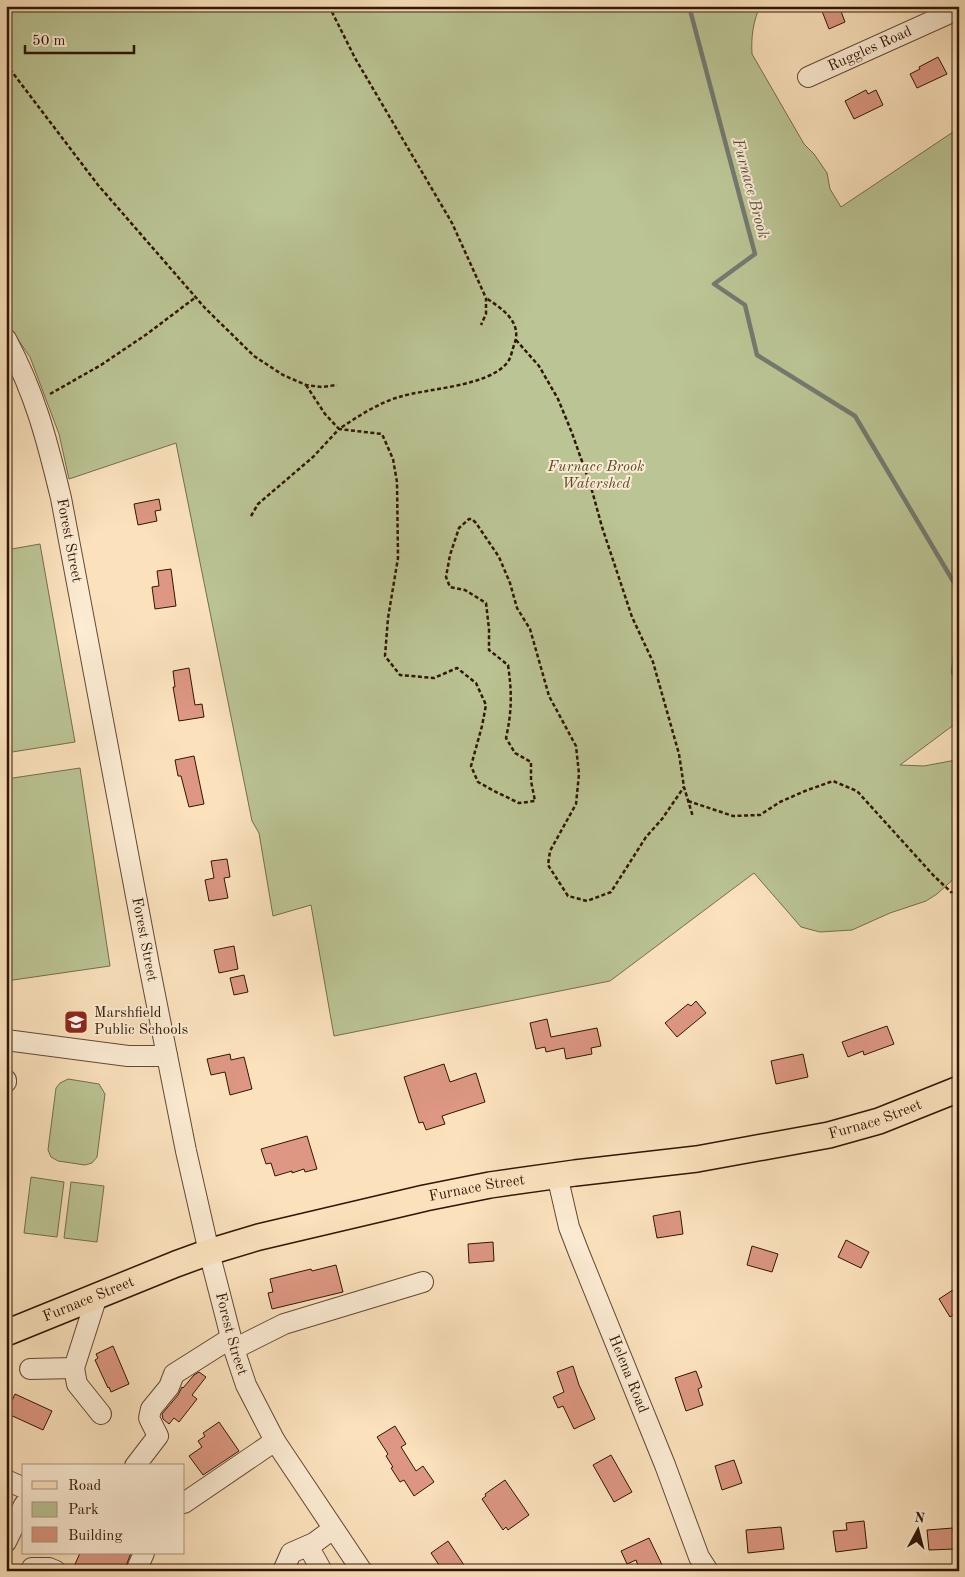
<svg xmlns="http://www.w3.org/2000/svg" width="965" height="1577" font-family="'Old Standard TT',serif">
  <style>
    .green { fill: #bbc494; stroke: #766d4c }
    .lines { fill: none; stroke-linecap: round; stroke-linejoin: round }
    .stream { stroke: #737a70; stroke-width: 4.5 }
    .building { fill: #dd9782; stroke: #301604 }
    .minor-casing { stroke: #634932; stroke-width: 22 }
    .major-casing { stroke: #301604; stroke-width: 28 }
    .path { stroke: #301604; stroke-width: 2.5; stroke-dasharray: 4 2.5; stroke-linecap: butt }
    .minor { stroke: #fcecd4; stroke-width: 20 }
    .major { stroke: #fbe2bd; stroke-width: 25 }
    .labels { text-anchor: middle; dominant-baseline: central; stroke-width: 4; stroke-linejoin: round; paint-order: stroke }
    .street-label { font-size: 15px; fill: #301604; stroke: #fcecd4 }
    .park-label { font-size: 15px; font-style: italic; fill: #5a4a2f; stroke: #fcecd4 }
    .poi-label { font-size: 15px; fill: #301604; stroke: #fcecd4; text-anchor: start }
    .water-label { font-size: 16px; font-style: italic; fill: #575043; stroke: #fcecd4 }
  </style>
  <rect width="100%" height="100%" fill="#fbe2bd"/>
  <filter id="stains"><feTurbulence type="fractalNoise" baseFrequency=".004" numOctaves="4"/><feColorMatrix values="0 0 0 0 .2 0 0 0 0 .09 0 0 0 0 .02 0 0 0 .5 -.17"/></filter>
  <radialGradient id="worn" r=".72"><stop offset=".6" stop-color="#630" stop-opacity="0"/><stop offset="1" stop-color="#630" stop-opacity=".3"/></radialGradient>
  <g class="green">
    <path d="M6 6H760C753 22 751 37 752 54L804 144 814 154 827 173 830 189 841 207 959 128V721L900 765 924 766 956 760 959 758V874L937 894 926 901 890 913 852 930 820 932 801 927 754 873 610 981 334 1036 311 905 273 916 259 833 252 821 176 443 69 479 59 434 30 357 6 322Z"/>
    <path d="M40 544 75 742 6 753V550Z"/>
    <path d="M80 768 110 966 6 981V779Z"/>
    <path d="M68 1079 99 1084 105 1094 97 1157 92 1163 85 1165 58 1161 51 1157 48 1150 56 1088 60 1083Z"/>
    <path d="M31 1177 64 1182 57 1237 24 1233Z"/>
    <path d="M71 1182 104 1186 97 1242 64 1238Z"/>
  </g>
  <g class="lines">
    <g class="stream">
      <path d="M689 6 755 254 714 284 745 305 757 355 855 416 959 591"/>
      <path d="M959 622 953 672 959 688"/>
    </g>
  </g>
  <g class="building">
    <path d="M820 6H839L845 22 829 29Z"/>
    <path d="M938 57 947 74 917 88 910 74 920 69 919 67Z"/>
    <path d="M866 90 868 94 876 90 883 105 854 119 845 101Z"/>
    <path d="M159 499 161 510 155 511 157 521 138 525 134 504Z"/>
    <path d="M171 569 176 606 155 609 152 587 159 586 157 571Z"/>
    <path d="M189 668 195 705 202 704 204 717 179 721 173 687H175L173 671Z"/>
    <path d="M194 756 204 804 189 807 181 776H178L175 760Z"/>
    <path d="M227 859 230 877 224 878 228 898 209 901 205 880 214 878 211 861Z"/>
    <path d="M234 946 238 969 219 973 214 950Z"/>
    <path d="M244 975 248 992 234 995 230 978Z"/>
    <path d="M696 1001 706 1013 677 1037 665 1023 688 1004 691 1006Z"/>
    <path d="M547 1019 551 1037 597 1028 601 1046 591 1048 592 1054 566 1059 564 1048 546 1052 545 1047 536 1049 530 1023Z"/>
    <path d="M887 1026 894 1044 864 1055 863 1051 848 1057 842 1042Z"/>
    <path d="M230 1054 231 1060 244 1057 252 1089 230 1095 225 1072 211 1075 207 1059Z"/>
    <path d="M803 1054 808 1077 776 1084 771 1061Z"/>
    <path d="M444 1064 450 1082 476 1073 485 1102 442 1116 445 1124 426 1130 423 1122 419 1123 404 1077Z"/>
    <path d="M307 1136 317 1169 305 1172 304 1169 292 1173V1171L275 1176 271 1163 266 1164 261 1149Z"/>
    <path d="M680 1211 683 1234 657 1238 653 1216Z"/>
    <path d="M846 1240 869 1252 861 1268 838 1257Z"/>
    <path d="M493 1242 494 1261 469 1263 468 1244Z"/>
    <path d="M752 1246 778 1254 772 1272 747 1265Z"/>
    <path d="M336 1265 343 1292 272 1309 268 1293 273 1292 270 1279 311 1269 312 1271Z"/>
    <path d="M959 1286V1311L950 1317 939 1299Z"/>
    <path d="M113 1346 129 1384 111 1392 109 1387 108 1388 95 1360 98 1358 96 1354Z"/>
    <path d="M573 1366 579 1385 595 1419 574 1429 563 1406 558 1408 553 1397 564 1392 557 1372Z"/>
    <path d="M696 1371 702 1387 698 1389 703 1405 686 1411 675 1378Z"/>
    <path d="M199 1372 206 1377 192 1395 197 1399 179 1422 174 1418 169 1424 163 1419 162 1414 178 1395 182 1387 183 1388 194 1375Z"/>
    <path d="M15 1394 52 1411 43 1430 6 1413Z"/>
    <path d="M219 1422 239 1451 203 1475 189 1456 202 1447 198 1441 205 1436 203 1433Z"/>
    <path d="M395 1426 406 1444 401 1447 416 1471 423 1466 434 1482 414 1496 404 1480 400 1482 391 1468 393 1467 386 1456 388 1454 377 1437Z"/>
    <path d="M611 1455 632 1492 614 1502 593 1465Z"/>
    <path d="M734 1460 742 1483 722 1490 715 1466Z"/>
    <path d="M505 1480 529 1515 508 1530 506 1527 503 1530 482 1499 486 1496 485 1494Z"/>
    <path d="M864 1521 867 1548 836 1552 833 1531 847 1530 846 1523Z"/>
    <path d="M781 1527 784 1549 748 1553 746 1530Z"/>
    <path d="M953 1528 955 1549 929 1550 927 1530Z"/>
    <path d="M649 1538 665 1571H640L636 1560 627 1564 621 1551Z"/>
    <path d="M448 1541 468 1571H443L431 1553Z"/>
    <path d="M80 1553H131L124 1571H72Z"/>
  </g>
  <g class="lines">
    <g class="minor-casing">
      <g id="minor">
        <path id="s1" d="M808 77 959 9"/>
        <path id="s2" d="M6 339C35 393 47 440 61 498L149 965 186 1151 209 1252 234 1349 246 1385 275 1441 362 1571"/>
        <path d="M6 1040 128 1056H167"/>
        <path d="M6 1080V1082"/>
        <path id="s3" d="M557 1175 569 1227 579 1253 665 1465 699 1557 708 1571"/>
        <path d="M234 1349 284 1324 423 1282"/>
        <path d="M74 1368 77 1384 101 1414"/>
        <path d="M30 1369 74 1368 97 1296"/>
        <path d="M135 1466 158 1436 149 1418 151 1409 169 1387 174 1374 231 1338"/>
        <path d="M6 1480 24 1488"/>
        <path d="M184 1503 275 1441"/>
        <path d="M6 1542 24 1505"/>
        <path d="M308 1546 322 1571"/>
        <path d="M31 1571 32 1568H49L56 1571"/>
        <path d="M136 1571 144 1553"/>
        <path d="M283 1571 291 1553 314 1543 333 1529"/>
      </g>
    </g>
    <g class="major-casing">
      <g id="major">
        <path id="s4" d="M6 1333 176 1264 209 1252 259 1237 425 1198 490 1185 575 1173 697 1159 829 1135 879 1121 959 1089"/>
      </g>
    </g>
    <g class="path">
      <path d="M329 6 355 58 452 223 486 298V314L481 325"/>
      <path d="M6 64 98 185 205 308 254 356 283 375 306 385 322 387 337 385"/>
      <path d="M516 340 539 366 558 399 572 433 591 487 602 527 632 617 653 662 679 754 684 787 693 817"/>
      <path d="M306 385 325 414 339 429C357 417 378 403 399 397 428 388 487 387 507 363 511 358 512 351 514 345 523 323 503 309 486 298"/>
      <path d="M50 394 101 365 147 334 196 297"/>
      <path d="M251 516 258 504 313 457 339 429 382 434 393 459 397 482 398 558 388 618 385 656 400 675 434 678 457 668 476 683 486 705 482 726 471 766 478 782 496 792 519 803 535 801 531 781V762L515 753 506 738C512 711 512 692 508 665L489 650V629L486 603 465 590 450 587 446 577 450 555 459 528 469 519H472L476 523 499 557 510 583 517 608 530 629 549 696 576 746 579 774 576 804 550 851 548 865 568 896 587 901 611 892 646 837 662 819 684 787"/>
      <path d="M688 801 733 816 760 815 780 802 805 791 833 781 857 791 934 876 951 892 959 893"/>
    </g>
    <use href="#minor" class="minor"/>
    <use href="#major" class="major"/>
  </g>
  <defs>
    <g id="school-square" transform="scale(1.25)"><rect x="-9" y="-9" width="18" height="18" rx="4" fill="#8f2418" stroke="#fcecd4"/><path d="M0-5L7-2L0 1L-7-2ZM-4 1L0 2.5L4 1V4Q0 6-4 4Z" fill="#fff"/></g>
  </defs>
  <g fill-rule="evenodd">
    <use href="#school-square" x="76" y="1022"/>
  </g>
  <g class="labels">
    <g class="street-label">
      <text stroke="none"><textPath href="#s1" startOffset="68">Ruggles Road</textPath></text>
      <text stroke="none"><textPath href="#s2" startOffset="212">Forest Street</textPath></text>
      <text stroke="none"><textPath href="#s2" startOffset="618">Forest Street</textPath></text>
      <text stroke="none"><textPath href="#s4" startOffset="899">Furnace Street</textPath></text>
      <text stroke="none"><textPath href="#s4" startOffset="494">Furnace Street</textPath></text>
      <text stroke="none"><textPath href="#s4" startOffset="89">Furnace Street</textPath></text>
      <text stroke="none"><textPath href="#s2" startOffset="1022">Forest Street</textPath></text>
      <text stroke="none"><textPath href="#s3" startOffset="212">Helena Road</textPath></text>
    </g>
    <g class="park-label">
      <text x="596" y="467">Furnace Brook<tspan x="596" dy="17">Watershed</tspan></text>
    </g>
    <g class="poi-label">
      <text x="94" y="1013">Marshfield<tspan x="94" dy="17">Public Schools</tspan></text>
    </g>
    <g class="water-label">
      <text transform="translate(750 189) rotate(75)">Furnace Brook</text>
    </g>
  </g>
  <rect width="965" height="1577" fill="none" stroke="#fbe2bd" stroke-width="25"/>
  <rect x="8" y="8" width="950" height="1562" fill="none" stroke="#301604" stroke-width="2.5"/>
  <rect x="12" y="12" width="940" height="1552" fill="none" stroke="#301604"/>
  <rect x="22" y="1464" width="162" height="90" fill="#fcecd4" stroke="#aa9681"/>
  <rect x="32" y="1481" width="25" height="8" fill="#fbe2bd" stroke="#aa9681"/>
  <text x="68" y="1490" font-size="15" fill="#301604">Road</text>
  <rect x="32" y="1502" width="25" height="15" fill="#bbc494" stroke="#aa9681"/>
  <text x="68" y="1514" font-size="15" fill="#301604">Park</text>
  <rect x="32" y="1527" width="25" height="15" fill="#dd9782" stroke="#aa9681"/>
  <text x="68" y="1540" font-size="15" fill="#301604">Building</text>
  <g transform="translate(918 1530) rotate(7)" stroke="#fcecd4" stroke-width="4" paint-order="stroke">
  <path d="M0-4L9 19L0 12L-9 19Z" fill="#301604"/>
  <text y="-8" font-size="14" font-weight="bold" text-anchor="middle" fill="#301604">N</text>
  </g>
  <path d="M25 45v8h109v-8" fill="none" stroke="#301604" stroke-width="2.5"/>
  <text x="32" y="45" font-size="15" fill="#301604" stroke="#fcecd4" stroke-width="4" paint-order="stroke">50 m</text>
  <rect width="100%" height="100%" filter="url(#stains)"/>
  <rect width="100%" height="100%" fill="url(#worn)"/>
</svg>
